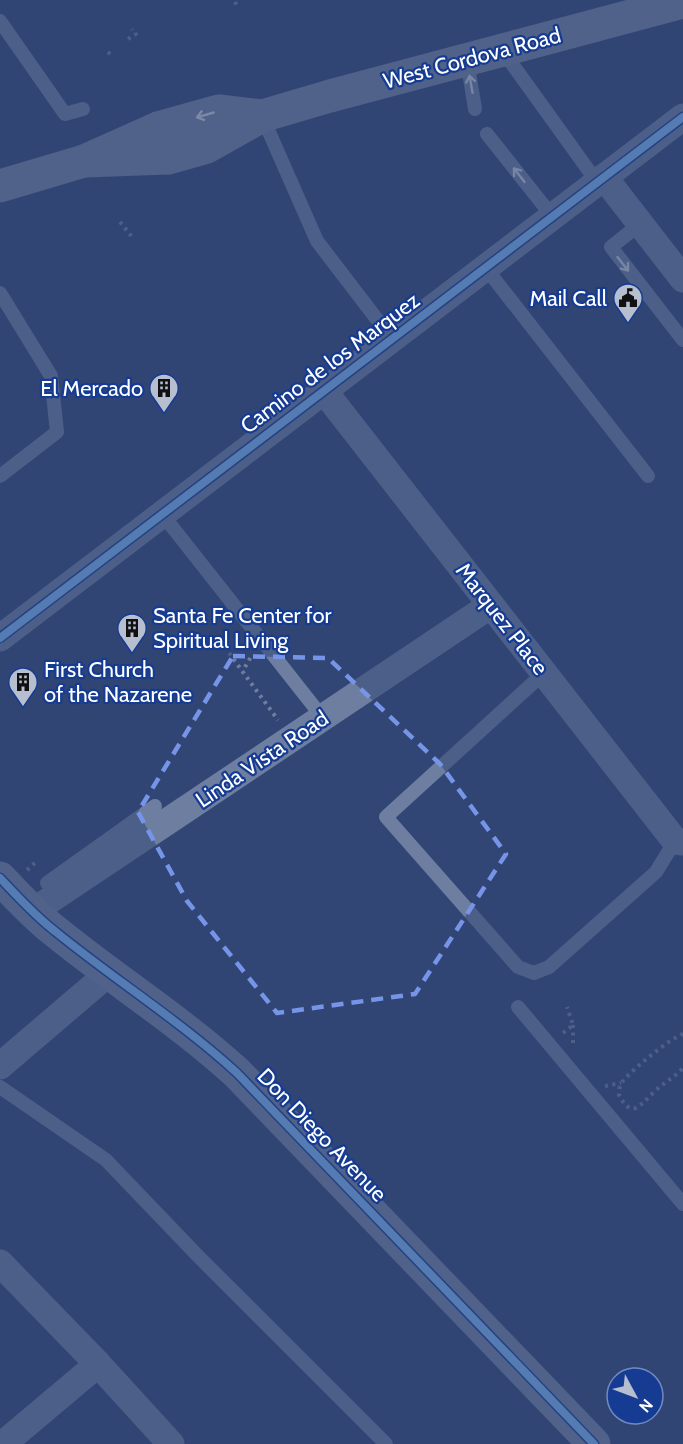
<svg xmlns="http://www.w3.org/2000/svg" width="683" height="1444" font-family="Cabin,sans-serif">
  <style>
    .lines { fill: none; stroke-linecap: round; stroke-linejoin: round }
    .path { stroke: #6e7ea0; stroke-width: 4; stroke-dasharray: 3 4.5; stroke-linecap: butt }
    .lane { stroke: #6e7ea0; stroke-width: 14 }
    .street { stroke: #6e7ea0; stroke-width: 27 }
    .secondary { stroke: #7683a4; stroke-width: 33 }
    .cycleway-casing { stroke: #153c92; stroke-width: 11 }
    .cycleway { stroke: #80bcff; stroke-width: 8 }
    .oneway { stroke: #ccd2de }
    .oneway2 { stroke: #d6dae4 }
    .marked { fill: none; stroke: #7795e8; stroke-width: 4.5; stroke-dasharray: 12 8; stroke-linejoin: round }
    .labels { text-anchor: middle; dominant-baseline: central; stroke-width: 4.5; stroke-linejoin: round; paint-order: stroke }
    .street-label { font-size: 22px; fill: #fff; stroke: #153c92 }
    .poi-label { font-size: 22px; fill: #fff; stroke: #153c92; text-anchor: end }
  </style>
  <rect width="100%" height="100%" fill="#324675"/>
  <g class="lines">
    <g class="path">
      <path d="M235 2 237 6"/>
      <path d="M128 39 136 34 132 29"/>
      <path d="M108 52 112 56"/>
      <path d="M120 222 133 238"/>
      <path d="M229 653 278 720"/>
      <path d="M245 667 252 655"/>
      <path d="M27 870 36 862"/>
      <path d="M573 1025V1045"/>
      <path d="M563 1033 573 1025 567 1007"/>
      <path d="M683 1034C669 1039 633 1069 623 1081 619 1086 619 1090 619 1095 632 1120 640 1105 654 1092 663 1083 674 1078 683 1068"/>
      <path d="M605 1086 621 1083"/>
    </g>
    <g class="lane">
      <path d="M0 21 65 114 83 109"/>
      <path d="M502 50 597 182"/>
      <path d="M467 60 475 109"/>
      <path d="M262 116 317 241 392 339"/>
      <path d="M487 134 552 216"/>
      <path d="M640 224 611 247 683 340"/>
      <path d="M485 267 648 476"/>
      <path d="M0 293 51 376 57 432 0 476"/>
      <path d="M162 514 323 718"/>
      <path d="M544 673 386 817 518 967 534 973 549 967 656 872 675 841"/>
      <path d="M47 883 155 806"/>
      <path d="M518 1007 683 1204"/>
      <path d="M0 1087 106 1160 197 1255 386 1444"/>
    </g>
    <g class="street">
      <path d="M604 177 683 279"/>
      <path d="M324 391 675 841 683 842"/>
      <path d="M0 638 683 117"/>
      <path d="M32 912 491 605"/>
      <path d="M0 1066 110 972"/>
      <path d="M0 1263 98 1364 171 1444"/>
      <path d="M3 1444 98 1364"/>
    </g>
    <g class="secondary">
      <path d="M84 161 168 158 207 147 262 116 330 96 683 2"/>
      <path d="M0 186 84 161 158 128 219 111 262 116"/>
      <path d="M0 878C18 897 35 916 56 932 115 980 180 1021 237 1073L594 1444"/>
    </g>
    <g class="cycleway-casing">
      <g id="cycleway">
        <path d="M0 638 683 117"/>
        <path d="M0 878C18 897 35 916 56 932 115 980 180 1021 237 1073L594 1444"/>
      </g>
    </g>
    <use href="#cycleway" class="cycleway"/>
  </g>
  <defs><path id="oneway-shaft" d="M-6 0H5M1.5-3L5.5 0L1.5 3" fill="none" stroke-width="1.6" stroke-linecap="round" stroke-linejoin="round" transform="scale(1.5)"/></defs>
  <g class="oneway">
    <use href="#oneway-shaft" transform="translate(471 84) rotate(-100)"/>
    <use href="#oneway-shaft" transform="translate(519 175) rotate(-128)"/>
    <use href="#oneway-shaft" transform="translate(623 264) rotate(52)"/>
  </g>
  <use class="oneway2" href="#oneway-shaft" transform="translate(205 115) rotate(164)"/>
  <path d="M0 0H683V1444H0ZM233 656 328 658 440 764 506 854 415 994 277 1013 187 901 138 812Z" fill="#324675" fill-opacity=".55" fill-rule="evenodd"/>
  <path class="marked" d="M233 656 328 658 440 764 506 854 415 994 277 1013 187 901 138 812Z"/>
  <defs>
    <g id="civic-pin" transform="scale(1.5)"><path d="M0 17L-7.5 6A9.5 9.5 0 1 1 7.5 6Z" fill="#b7becf" stroke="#153c92"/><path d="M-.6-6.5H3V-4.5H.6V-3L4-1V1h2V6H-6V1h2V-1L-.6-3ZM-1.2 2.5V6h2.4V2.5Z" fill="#111"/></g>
    <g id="building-pin" transform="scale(1.5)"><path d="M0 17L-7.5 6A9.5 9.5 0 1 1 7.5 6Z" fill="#b7becf" stroke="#153c92"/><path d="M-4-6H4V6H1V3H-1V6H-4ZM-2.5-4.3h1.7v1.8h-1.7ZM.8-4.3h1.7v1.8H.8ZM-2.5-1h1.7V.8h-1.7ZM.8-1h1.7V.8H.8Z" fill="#111"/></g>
  </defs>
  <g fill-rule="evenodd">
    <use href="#civic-pin" x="628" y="298"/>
    <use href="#building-pin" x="164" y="388"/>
    <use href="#building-pin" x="132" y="628"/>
    <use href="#building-pin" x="23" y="682"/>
  </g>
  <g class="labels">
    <g class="street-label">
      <text transform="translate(472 58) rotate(-15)">West Cordova Road</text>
      <text transform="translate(330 363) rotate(-37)">Camino de los Marquez</text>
      <text transform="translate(502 619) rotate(52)">Marquez Place</text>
      <text transform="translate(262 759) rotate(-34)">Linda Vista Road</text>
      <text transform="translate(322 1135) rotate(46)">Don Diego Avenue</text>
    </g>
    <g class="poi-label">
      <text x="607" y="298">Mail Call</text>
      <text x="143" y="388">El Mercado</text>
      <text x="153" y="615" text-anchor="start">Santa Fe Center for<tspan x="153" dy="25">Spiritual Living</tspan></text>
      <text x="44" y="669" text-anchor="start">First Church<tspan x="44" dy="25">of the Nazarene</tspan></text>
    </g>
  </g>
  <g transform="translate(635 1396) rotate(131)"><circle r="28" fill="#153c92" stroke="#738abe" stroke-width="1.5"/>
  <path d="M0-4.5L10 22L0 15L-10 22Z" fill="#b7becf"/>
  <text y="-9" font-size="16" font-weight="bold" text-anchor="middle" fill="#ffffff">N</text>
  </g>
</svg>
